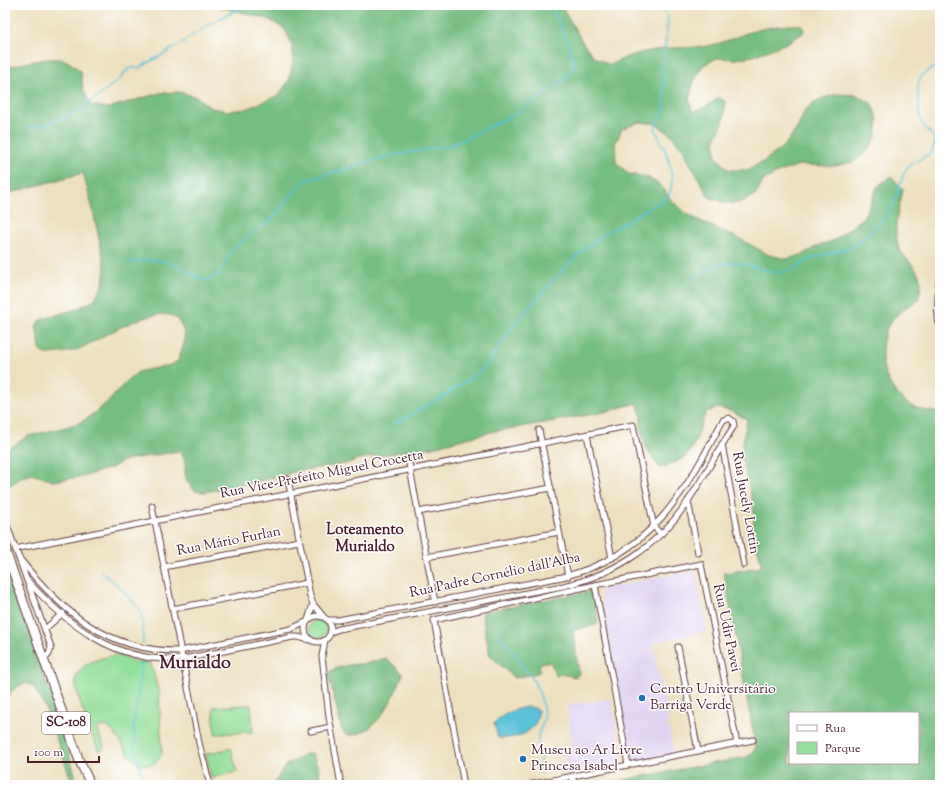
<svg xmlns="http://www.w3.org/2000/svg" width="945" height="790" font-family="'Sorts Mill Goudy',serif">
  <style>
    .built { fill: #e1d4f3 }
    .green { fill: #93de99; stroke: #6e7e62 }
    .forest { fill: #76bd81; stroke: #606e56; fill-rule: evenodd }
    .water { fill: #5bc2d9; stroke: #527082 }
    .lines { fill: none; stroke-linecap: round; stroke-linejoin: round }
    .stream { stroke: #5bc2d9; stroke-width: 1.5 }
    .minor-casing { stroke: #623c41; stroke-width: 7 }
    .primary-casing { stroke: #623c41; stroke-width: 10 }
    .minor { stroke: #fff; stroke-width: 5 }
    .primary { stroke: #fff; stroke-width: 8 }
    .poi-dot { fill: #1f6fb2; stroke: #fff; stroke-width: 1.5 }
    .labels { text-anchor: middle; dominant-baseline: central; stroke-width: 3; stroke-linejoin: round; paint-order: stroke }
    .shield { fill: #fff; stroke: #80626b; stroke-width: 1 }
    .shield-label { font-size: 13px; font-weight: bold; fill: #4a1f2b }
    .street-label { font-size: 14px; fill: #4a1f2b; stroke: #fff }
    .poi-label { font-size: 14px; fill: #4a1f2b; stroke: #fff; text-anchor: start }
    .neighbourhood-label { font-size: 15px; font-weight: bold; fill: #4a1f2b; stroke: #fff }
    .district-label { font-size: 18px; font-weight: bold; fill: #4a1f2b; stroke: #fff }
  </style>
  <rect width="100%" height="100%" fill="#fff"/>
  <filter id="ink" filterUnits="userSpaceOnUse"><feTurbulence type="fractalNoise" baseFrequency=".025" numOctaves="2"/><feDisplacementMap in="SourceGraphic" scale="8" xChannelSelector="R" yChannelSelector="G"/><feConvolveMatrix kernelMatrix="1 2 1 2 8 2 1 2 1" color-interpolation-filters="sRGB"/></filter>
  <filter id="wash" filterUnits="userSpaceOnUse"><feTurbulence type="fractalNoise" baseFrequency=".012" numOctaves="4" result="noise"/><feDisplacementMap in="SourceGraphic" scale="16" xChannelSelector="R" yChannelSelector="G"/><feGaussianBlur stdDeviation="0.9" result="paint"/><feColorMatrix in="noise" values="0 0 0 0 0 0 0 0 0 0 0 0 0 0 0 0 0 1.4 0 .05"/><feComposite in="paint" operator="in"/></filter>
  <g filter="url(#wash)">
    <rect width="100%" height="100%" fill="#ede0bf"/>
    <g class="built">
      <path d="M695 570 707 631 653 643 674 753 631 762 600 589Z"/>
      <path d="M611 699 622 760 618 764 569 775 566 773V753L572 749 567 705Z"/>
    </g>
    <g class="green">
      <circle cx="318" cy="629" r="9"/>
      <path d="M115 655 138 662 151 664 159 693 162 753C159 760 156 764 148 765 131 766 126 748 117 737 114 732 110 729 106 726L99 727 97 730 104 746 102 750H98C93 737 72 688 76 677 81 662 102 658 115 655Z"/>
      <path d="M251 705 253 732 215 734 213 707Z"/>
      <path d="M231 748 237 772 211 778 206 754Z"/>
    </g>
    <g class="forest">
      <path d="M212 5H561L583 43 594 57 610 65C630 54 652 49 675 48 687 47 700 48 712 45 723 43 734 38 744 34 762 28 783 24 802 25L804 31 803 33 787 43 753 56 736 59 717 58 702 66 693 84 689 99 693 112 705 107 719 98 726 102 723 123 715 139 716 157 729 170H747L763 162 778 151 787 142 798 127 805 110 820 99 837 94 855 95 871 103 878 119 876 137 867 152 853 162 835 166 799 165 779 172 764 180 755 195 739 203H726L709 197 691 165 683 149 671 135 657 124 639 122 622 129 615 144 616 162 629 174 647 177 661 186 672 201 686 213 702 222 738 238 769 255 787 259 804 254 819 245 833 241 848 230 862 219 871 203 877 187 891 176 903 189C900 207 893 224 897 242 900 257 917 264 921 281 922 286 919 294 918 300 907 307 895 314 888 326 886 329 885 334 884 337 877 363 888 391 910 405 918 410 931 411 940 413V785H595L747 757 756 748 724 573 762 567 753 530 754 508 741 454 747 419 731 411 718 408 706 412C693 444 698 457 660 468L647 450 641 430V414L637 403 600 413 491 432 432 447 359 459 345 464 298 471 265 480 205 492 195 491C192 488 189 485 187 481 182 468 190 464 179 451L125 460 111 468 81 477 53 481 32 474 19 479 5 489V451L28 436 63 428 81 422 96 412 110 400 124 384 138 372 170 365 178 361C180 355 182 349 184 343 185 337 184 331 181 325 168 294 99 340 79 349 70 353 56 353 46 354L41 352 36 326 40 320 76 309 93 301 103 285 105 267 92 206 83 173 6 194 8 214 5 220V68C19 64 50 56 65 60 70 62 76 68 81 71L83 89 91 105 108 108 160 93 179 92 197 97 211 108 228 111 246 109 279 95 289 80 293 62 292 44 284 28 268 19ZM790 713H918V763H790Z"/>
      <path d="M5 565 67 741V747L78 785H73L45 707 33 686 26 683C10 689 9 693 5 709Z"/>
      <path d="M591 591 593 593 598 623 596 625 575 630 573 632 579 674 576 677 561 674 556 676 551 663C548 661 542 662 539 665L540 671 538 673 514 678 490 655 482 615 483 612Z"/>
      <path d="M386 658 403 674C394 697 376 738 346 735L342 730 328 673C340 664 354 665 368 663 374 661 380 660 386 658Z"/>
      <path d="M312 753 319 770 321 785H273L286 765 307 754Z"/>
    </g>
    <path class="water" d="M529 707 535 708 538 710C539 733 516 739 498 738L494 723C504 714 515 708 529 707Z"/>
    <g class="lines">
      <g class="stream">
        <path d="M28 128 48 124 67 117 80 110 120 79 128 69 132 68H139L174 48 213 22 247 5"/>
        <path d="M129 262 153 260 163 261 176 265 201 279 207 280 212 278 219 274 232 251 241 242 266 224 274 217 290 196 305 181 389 156 448 146 459 142 515 114 564 80 572 70 574 63 569 47 557 17 549 5"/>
        <path d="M691 279C706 270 722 261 739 263 754 265 767 274 783 272 793 272 804 262 813 258 824 254 836 252 848 248 862 242 877 227 887 215 895 206 898 191 902 179 903 176 904 171 907 168 914 159 931 159 934 146 936 134 932 136 926 129 924 126 921 122 920 118 918 114 920 109 919 104 916 80 917 74 940 65"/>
        <path d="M394 424 439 399 476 375 484 368 517 321 576 256 602 236 668 197C675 184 671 166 666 153 663 144 657 136 655 127L665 108 663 66 668 19 663 7V5"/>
        <path d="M101 572C114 582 135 599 141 614 144 623 142 634 143 643"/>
        <path d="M498 633C516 658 542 681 544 714 545 723 539 729 538 737 537 742 539 747 540 752 540 760 540 767 541 774"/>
        <path d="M142 659 134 725 135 751 146 785"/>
      </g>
    </g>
  </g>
  <g filter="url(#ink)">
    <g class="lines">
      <g class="minor-casing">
        <g id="minor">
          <path d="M539 430 568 576"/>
          <path d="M587 435 612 558"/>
          <path d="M722 444 744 565"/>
          <path d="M408 458 435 602"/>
          <path d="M288 479 310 596 313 604 323 616"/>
          <path d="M688 501 698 553"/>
          <path d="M152 506 199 743 210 785"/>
          <path d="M418 512 551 488"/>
          <path d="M5 520 51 647 49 654 44 660"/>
          <path d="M15 549 633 425 654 527 661 534"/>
          <path d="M427 557 559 532"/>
          <path d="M19 558C61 611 108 652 180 651L291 629 306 622"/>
          <path d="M164 567 299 541"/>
          <path d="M27 580C67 625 116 663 180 659 193 658 206 654 219 652 244 647 269 642 293 637H298L310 640"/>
          <path d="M595 585 628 765"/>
          <path d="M172 609 307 583"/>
          <circle cx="318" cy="629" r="13"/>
          <path d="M308 620 313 604"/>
          <path d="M328 620H338L562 577C650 556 684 494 723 420L729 418 733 421 734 426C717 452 703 479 686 504 657 547 613 575 563 586L339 629 331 632"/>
          <path d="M45 629 63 613"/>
          <path d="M325 640 322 656 329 717 341 785"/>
          <path d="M678 647 698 751"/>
          <path d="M311 731 331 727"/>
          <path d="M572 776 575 785"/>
          <path d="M464 785 434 620 595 585 701 564 737 743"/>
          <path d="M528 785 753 740"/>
        </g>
      </g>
      <g class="primary-casing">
        <g id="primary">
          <path d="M940 285 939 309 940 322"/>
          <path d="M5 549 79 760 91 785"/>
        </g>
      </g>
      <use href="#minor" class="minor"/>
      <use href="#primary" class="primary"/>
    </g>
  </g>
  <g class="poi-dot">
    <circle cx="642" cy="698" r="4"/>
    <circle cx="523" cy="759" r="4"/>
  </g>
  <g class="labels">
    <rect class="shield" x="42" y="712" width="48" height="22" rx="3"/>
    <g class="shield-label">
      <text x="66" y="723">SC-108</text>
    </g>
    <g class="street-label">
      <text transform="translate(322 475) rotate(-11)">Rua Vice-Prefeito Miguel Crocetta</text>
      <text transform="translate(745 503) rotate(80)">Rua Jucely Lottin</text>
      <text transform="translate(229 542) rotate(-11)">Rua Mário Furlan</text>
      <text transform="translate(495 576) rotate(-12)">Rua Padre Cornélio dall'Alba</text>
      <text transform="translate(726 628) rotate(78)">Rua Udir Pavei</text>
    </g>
    <g class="poi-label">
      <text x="650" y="690">Centro Universitário<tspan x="650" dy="16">Barriga Verde</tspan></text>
      <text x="531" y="751">Museu ao Ar Livre<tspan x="531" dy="16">Princesa Isabel</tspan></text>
    </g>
    <g class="neighbourhood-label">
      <text x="365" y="530">Loteamento<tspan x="365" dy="17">Murialdo</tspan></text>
    </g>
    <g class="district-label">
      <text x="195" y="664">Murialdo</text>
    </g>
  </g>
  <rect width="945" height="790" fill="none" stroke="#fff" stroke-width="20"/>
  <rect x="789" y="712" width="130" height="52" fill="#ffffff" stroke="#b7a5aa"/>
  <rect x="797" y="725" width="20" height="6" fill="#ffffff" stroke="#b7a5aa"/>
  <text x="825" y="732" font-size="12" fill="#4a1f2b">Rua</text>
  <rect x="797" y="742" width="20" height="12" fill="#93de99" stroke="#b7a5aa"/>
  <text x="825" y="752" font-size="12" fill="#4a1f2b">Parque</text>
  <path d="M28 756v6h71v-6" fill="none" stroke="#4a1f2b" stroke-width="2"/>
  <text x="34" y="756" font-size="12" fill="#4a1f2b" stroke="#ffffff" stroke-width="3" paint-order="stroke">100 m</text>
</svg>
